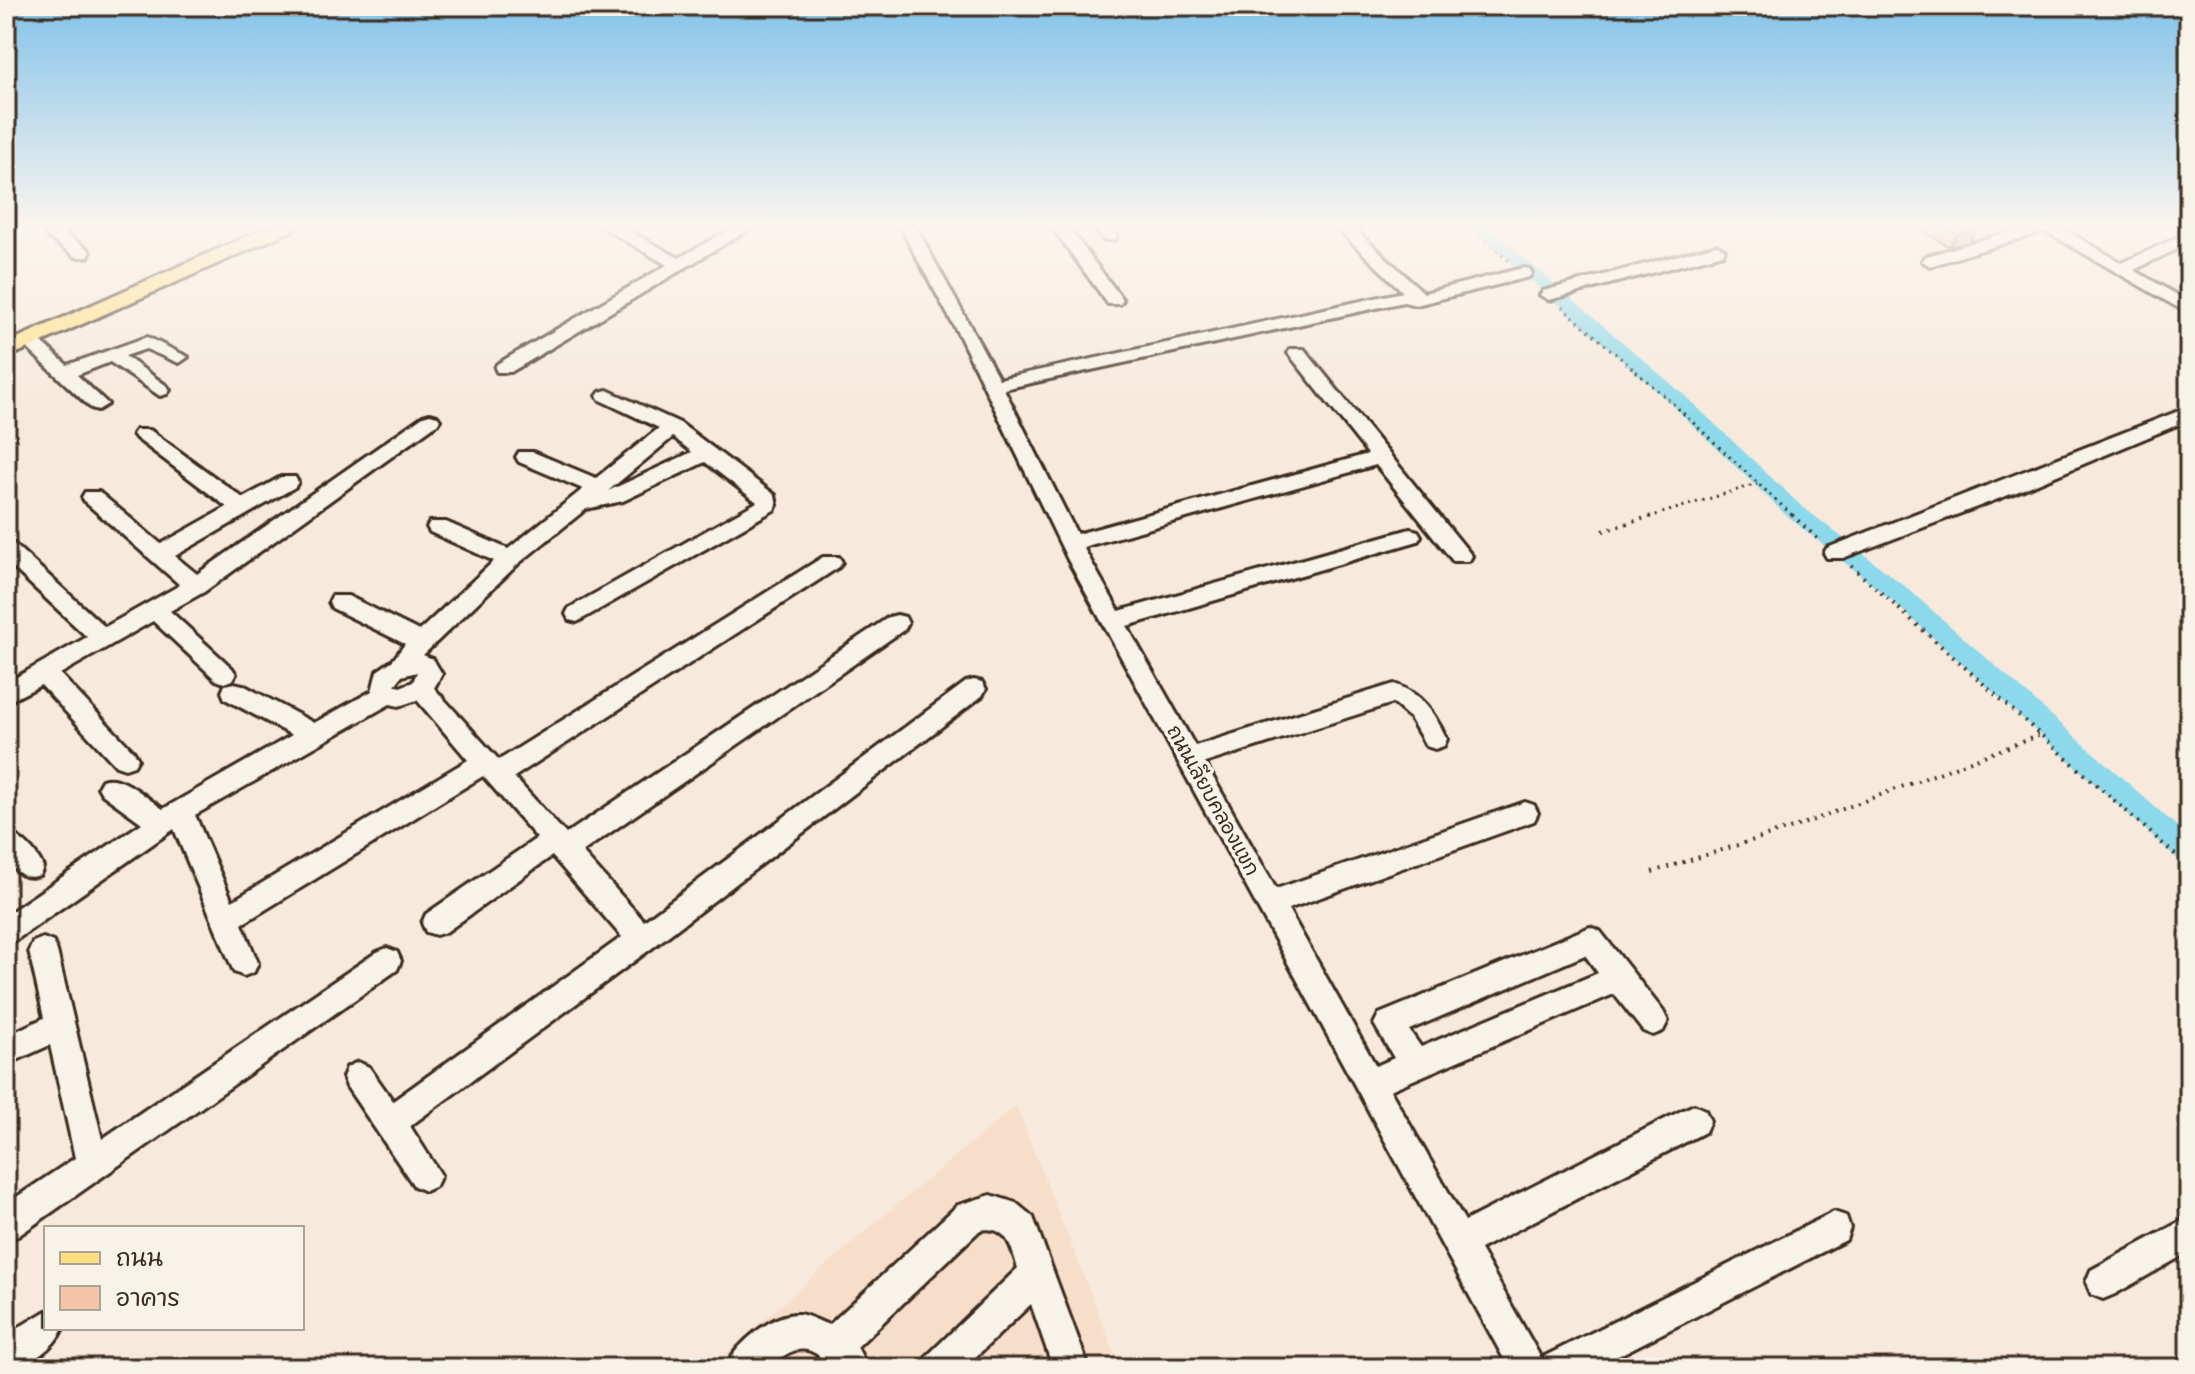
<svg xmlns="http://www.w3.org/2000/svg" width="2195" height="1374" font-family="Delius,'Playpen Sans Thai',sans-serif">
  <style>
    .built { fill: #f6decb }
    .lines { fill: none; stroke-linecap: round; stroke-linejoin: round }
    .canal { fill: #8bd9ea; fill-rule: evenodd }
    .minor-casing { stroke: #3b2a1e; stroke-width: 6 }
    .major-casing { stroke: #3b2a1e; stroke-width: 6 }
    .path-far1 { stroke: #3b2a1e; stroke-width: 3; stroke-dasharray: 2 5; stroke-linecap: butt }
    .path { stroke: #3b2a1e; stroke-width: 4; stroke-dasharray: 2 6; stroke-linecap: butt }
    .minor { fill: #f7f3e8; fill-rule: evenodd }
    .major { fill: #fedf80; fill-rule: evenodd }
    .wall { fill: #d3a88f; stroke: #3b2a1e; stroke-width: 2 }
    .shaded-wall { fill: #ac8874; stroke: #3b2a1e; stroke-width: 2 }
    .building { fill: #f5c3a6; stroke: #3b2a1e; stroke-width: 2 }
    .labels { text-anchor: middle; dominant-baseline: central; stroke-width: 7; stroke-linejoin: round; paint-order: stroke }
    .street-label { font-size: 20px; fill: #3b2a1e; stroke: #f7f3e8 }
  </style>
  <rect width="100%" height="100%" fill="#f7e9db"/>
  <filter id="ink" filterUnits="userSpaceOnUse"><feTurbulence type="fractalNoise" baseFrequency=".0125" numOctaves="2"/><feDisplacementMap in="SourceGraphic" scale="16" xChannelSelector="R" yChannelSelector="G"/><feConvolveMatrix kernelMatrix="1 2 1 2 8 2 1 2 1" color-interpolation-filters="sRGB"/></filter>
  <g filter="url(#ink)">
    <path class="built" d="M1016 1106 1120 1368H709L870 1227Z"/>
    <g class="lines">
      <path class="canal" d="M1471 227H1488L1683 394 1799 504 1907 588 2189 837V864L2180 861 1891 600 1785 514 1669 402Z"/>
      <g class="minor-casing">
        <g id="minor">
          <path d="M53 227H71L65 234 88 249 90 253 88 257H76L48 237 46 234Z"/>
          <path d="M602 227H622L679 258 734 227H753L511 372H497L495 368 497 364 667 265Z"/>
          <path d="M900 227H916L999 379 1403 292 1336 227H1353L1424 293 1523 268 1529 269 1532 273 1529 277 1416 305 1404 302 1004 389 1077 534 1368 454 1288 353 1290 349H1304L1472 556 1469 561H1453L1376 465 1083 547 1119 611 1410 529 1418 531 1421 536 1418 541 1127 626 1195 746 1394 684C1422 693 1434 713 1447 739L1444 746 1435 749 1426 746 1410 718 1393 703 1205 763 1276 889 1525 802 1534 805 1538 813 1534 821 1288 909 1376 1066 1394 1058 1374 1024 1379 1014 1590 927 1600 931 1663 1011 1668 1021 1663 1031 1653 1035 1643 1031 1614 994 1390 1090 1465 1221 1683 1110 1694 1105 1705 1110 1710 1121 1705 1132 1480 1249 1542 1360 1545 1356 1834 1212 1846 1216 1850 1228 1846 1240 1594 1368H1509L1068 560 960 337ZM1585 955 1598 973 1421 1047 1409 1030Z"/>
          <path d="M1052 227H1068L1123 300 1120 304H1108Z"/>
          <path d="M1094 227H1110L1117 236 1115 240H1103Z"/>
          <path d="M2026 227H2060L2122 263 2189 232V243L2134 270 2189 302V314L2045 231 1930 266 1922 261 1924 257Z"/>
          <path d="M1717 245 1725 250 1723 254 1549 300 1540 295 1543 291Z"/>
          <path d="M30 336 36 337 67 365 147 337 188 357 179 363 146 349 125 356 167 386 170 390 167 394 160 396 110 362 77 375 108 404 98 410 91 408 24 345 21 341 24 337Z"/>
          <path d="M607 390 680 423 775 495 777 505 774 510 577 622 569 620 566 614 569 608 757 502 705 462 623 501 586 509 518 564 423 655 433 659 442 674 434 688 499 760 823 557H839L842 562 839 567 514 777 566 834 889 617 897 615 905 617 908 623 905 629 582 852 644 921 966 682 974 680 982 682 986 689 982 696 652 948 410 1126 441 1175 436 1186 425 1191 414 1186 347 1087 343 1077 347 1067 358 1062 369 1067 393 1101 622 937 552 856 446 932 436 935 426 932 422 923 426 914 537 838 483 776 242 924 258 963 254 972 244 976 234 972 174 829 16 940 6 944V915L142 823 102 794 98 787 102 780C122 773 146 798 163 809L292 735 225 699 222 692 225 685 234 683 243 685 314 723 372 691 377 671 393 660 405 644 332 608 329 602 332 596H348L419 631 494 561 430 532 427 527 430 522H446L508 549 583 489 519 462 516 457 519 452H533L596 478 659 428 600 400 597 396 600 392ZM673 437 692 452 608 491ZM417 672 413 682 400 687 395 685 402 676ZM417 700 468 760 232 901 195 815 390 704 399 706Z"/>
          <path d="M2189 407V420L2019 491 1843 558H1827L1824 553 1827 548Z"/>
          <path d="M430 414 437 416 440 420 437 424 204 592 170 611 232 668 236 674 232 680 224 683 216 680 153 621 60 674 134 752 138 759 134 766 125 769 116 766 41 685 6 703V683L87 637 6 561V541L14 544 105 627 180 585 85 502 82 497 85 492H99L161 544 227 507 136 438 133 434 136 430H150L243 498 281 477H295L298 482 295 487 175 556 197 574 423 416Z"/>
          <path d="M6 831C21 836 37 852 43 867L40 875C23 881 17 871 6 860Z"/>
          <path d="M43 938 53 942 57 951 102 1139 377 952 387 948 397 952 401 961 397 970 18 1236 6 1240V1204L75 1158 50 1045 6 1065V1036L44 1018 29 951 33 942Z"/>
          <path d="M991 1195 1016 1203 1033 1217 1089 1368H1053L1031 1304 964 1368H921L927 1356 1018 1268C1011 1247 1008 1225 980 1230L857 1347 868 1368H829C811 1339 789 1348 769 1368H725C735 1345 773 1312 799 1314 808 1315 820 1322 829 1325L958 1205Z"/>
          <path d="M2189 1217V1252L2115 1294 2103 1299 2091 1294 2086 1282 2091 1270Z"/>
          <path d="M46 1311V1328H63C55 1348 27 1368 6 1368V1335Z"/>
        </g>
      </g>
      <g class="major-casing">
        <path id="major" d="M268 227H294L291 231 6 358V343Z"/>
      </g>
      <g class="path-far1">
        <path d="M1470 227 1510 262"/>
        <path d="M1562 307 1671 402 1794 517"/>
        <path d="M1649 517 1757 484"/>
      </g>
      <g class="path">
        <path d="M1792 515 1819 540"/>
        <path d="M1603 531 1655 515"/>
        <path d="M1851 566 2189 867"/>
        <path d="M1652 872 1792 828 2040 735"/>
      </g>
      <use href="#minor" class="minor"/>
      <use href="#major" class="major"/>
    </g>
    <path class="wall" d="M1917 227H1973L1969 242 1949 247Z"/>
    <path class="shaded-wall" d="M1977 229 1969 242 1949 247 1957 234Z"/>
    <path class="building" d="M1945 227H1973L1977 229 1957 234Z"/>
  </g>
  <linearGradient id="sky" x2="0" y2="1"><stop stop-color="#83c3e9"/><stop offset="0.54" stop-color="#fbf5ef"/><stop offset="1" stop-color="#fbf5ef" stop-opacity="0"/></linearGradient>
  <rect width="2195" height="419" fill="url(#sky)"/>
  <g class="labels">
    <g class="street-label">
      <text transform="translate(1214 800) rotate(61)">ถนนเลียบคลองแขก</text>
    </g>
  </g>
  <rect width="2195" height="1374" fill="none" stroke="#f7f3e8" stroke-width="32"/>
  <rect x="16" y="16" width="2163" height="1342" fill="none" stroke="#3b2a1e" stroke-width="3" filter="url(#ink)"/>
  <rect x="44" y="1226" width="260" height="104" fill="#f7f3e8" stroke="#aca397" stroke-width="2"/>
  <rect x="60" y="1252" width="40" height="12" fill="#fedf80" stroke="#aca397" stroke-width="2"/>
  <text x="116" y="1266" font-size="24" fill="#3b2a1e">ถนน</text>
  <rect x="60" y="1286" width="40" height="24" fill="#f5c3a6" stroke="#aca397" stroke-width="2"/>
  <text x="116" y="1306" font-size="24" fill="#3b2a1e">อาคาร</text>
</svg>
